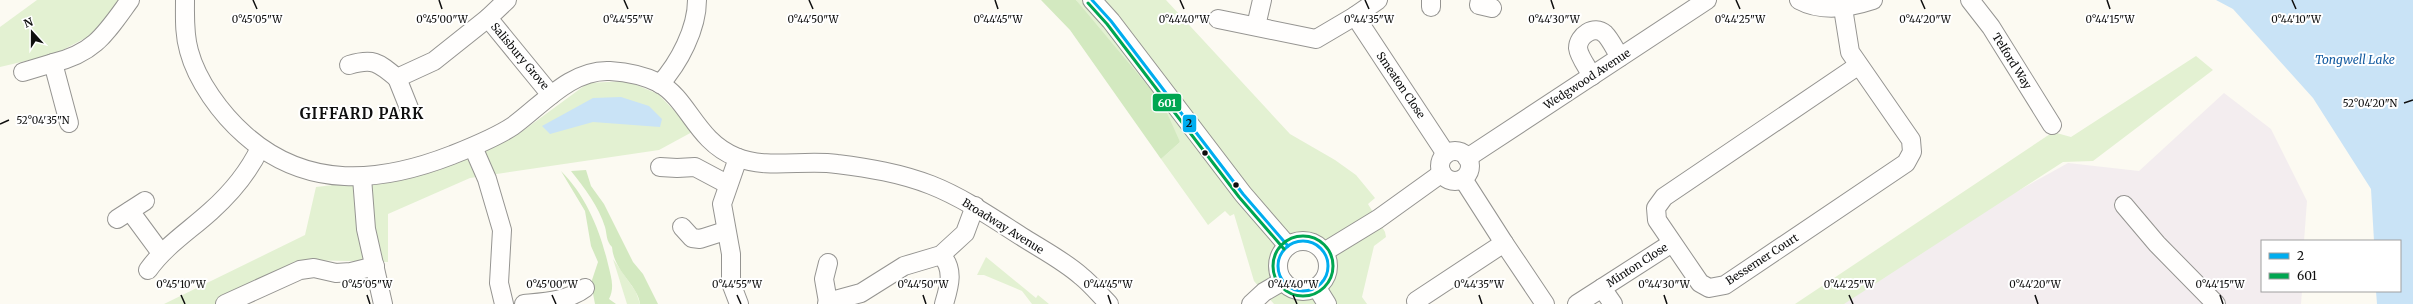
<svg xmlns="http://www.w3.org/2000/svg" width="2413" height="304" font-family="Merriweather,serif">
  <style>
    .industrial { fill: #f3edef }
    .green { fill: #e3f1d2; fill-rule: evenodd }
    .forest { fill: #d3e9c0 }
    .water { fill: #c9e3f6 }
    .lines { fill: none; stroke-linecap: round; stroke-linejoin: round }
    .minor-casing { stroke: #959491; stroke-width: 20 }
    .minor { stroke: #fffefd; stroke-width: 18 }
    .bus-1-casing { stroke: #fff; stroke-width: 6 }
    .bus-2-casing { stroke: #fff; stroke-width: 6 }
    .bus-1 { stroke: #00adef; stroke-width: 3 }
    .bus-2 { stroke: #00a651; stroke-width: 3 }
    .ticks { fill: none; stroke: #0e0e0e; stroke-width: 1.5 }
    .bus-dot { fill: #0e0e0e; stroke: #fff; stroke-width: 1.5 }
    .labels { text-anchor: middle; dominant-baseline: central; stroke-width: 4; stroke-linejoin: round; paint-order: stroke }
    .street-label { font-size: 11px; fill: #0e0e0e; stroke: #fff }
    .water-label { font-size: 12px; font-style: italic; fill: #155ca1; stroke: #fff }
    .district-label { font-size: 15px; font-weight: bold; letter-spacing: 1px; fill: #0e0e0e; stroke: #fff }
    .ticks-label { font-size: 10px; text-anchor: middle; fill: #0e0e0e; stroke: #fff; stroke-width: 4; stroke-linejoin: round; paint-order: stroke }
    .line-badge { stroke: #fff; stroke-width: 1.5 }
    .badge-label { font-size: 11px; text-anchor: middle; font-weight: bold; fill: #fff }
    .pale-badge-label { font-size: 11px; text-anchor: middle; font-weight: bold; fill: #111 }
  </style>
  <rect width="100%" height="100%" fill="#fcfaf2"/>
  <path class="industrial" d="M2224 93 2271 129 2307 201 2304 241H2262V291H2302L2301 304H1840L1951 228 2068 163 2139 171Z"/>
  <g class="green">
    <path d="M37 0H119L93 34 55 54 0 67V27Z"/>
    <path d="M1076 0H1166L1290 134 1335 160 1356 175 1375 198 1368 204 1385 232 1386 237 1374 246 1362 297 1367 304H1274L1254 281 1234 214 1230 216 1225 211 1208 225 1161 159 1180 142ZM1301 241C1337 242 1337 291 1304 292 1272 292 1269 248 1301 241Z"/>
    <path d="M2196 56 2213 70 2093 161 2063 162 1844 304H1795L2053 132 2071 137Z"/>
    <path d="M627 81 658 94 694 131 659 150 470 178 388 214V262L306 260 216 304H164L305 235 316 187 420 175 520 133 588 83Z"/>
    <path d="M986 257 1036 298 1038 295 1049 304H1032L1022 291 984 275H977Z"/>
    <path d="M613 259 636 292 640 304H627Z"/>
  </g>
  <g class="forest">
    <path d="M1041 0H1076L1163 104 1180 142 1161 159 1070 30Z"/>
    <path d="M586 170 591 186 604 204 633 262 643 274 658 304H640C638 285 614 272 612 247 606 241 607 234 605 227 599 207 584 187 571 171Z"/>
    <path d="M561 171C586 196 600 230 608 264 611 277 615 287 609 299L616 304H595L591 283 598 262 591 246 585 211Z"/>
  </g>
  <g class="water">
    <path d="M2216 0H2413V304H2377L2376 291H2400V241H2374L2371 189 2313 98 2233 9Z"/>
    <path d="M621 97 649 106 662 119 660 127 593 122 550 134 542 126 593 98Z"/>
  </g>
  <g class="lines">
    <g class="minor-casing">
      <g id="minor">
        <path d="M185 0C185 17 184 34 189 51 197 81 221 114 245 135 307 190 380 183 452 155 472 147 495 138 513 126 542 105 571 69 610 71 626 72 645 76 659 83 689 100 696 141 736 157 768 170 804 159 837 164 869 168 900 173 931 185 964 198 994 219 1024 238 1043 250 1064 261 1081 276 1091 284 1100 295 1109 304"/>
        <path d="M507 0 488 18 551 95"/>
        <path d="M1092 0 1111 21 1243 194 1288 246"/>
        <path d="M1378 0 1355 16 1446 154"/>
        <path d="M1480 0 1479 5 1492 8"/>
        <path d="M1799 0C1821 12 1849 8 1873 0"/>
        <path d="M1970 0 1991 27 2052 125"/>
        <path d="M1431 7V0"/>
        <path d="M1843 8 1850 52 1911 140 1912 152 1906 163 1725 285 1709 288 1700 283 1657 220 1656 208 1664 197 1859 65"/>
        <path d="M1218 19 1316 39 1355 16"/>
        <path d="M1256 26 1262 0"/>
        <path d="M53 63C95 53 106 33 130 0"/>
        <path d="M349 65C373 58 378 62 397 78L434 61 488 18"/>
        <path d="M23 72 53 63 69 123"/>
        <path d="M1592 76C1588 68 1579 57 1578 48 1578 36 1594 24 1605 34 1611 40 1615 50 1620 57"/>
        <path d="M397 78 409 108"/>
        <path d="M660 84C679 63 697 29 697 0"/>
        <path d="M473 147 487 179 502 230 499 283 504 304"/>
        <circle cx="1455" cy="166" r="15"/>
        <path d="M738 158 722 204 731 254V283L739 304"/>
        <path d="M1467 158 1707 0"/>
        <path d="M660 167 677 168 695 167 727 184"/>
        <path d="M362 178 366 229 383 304"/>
        <path d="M1463 179 1504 243"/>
        <path d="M2124 205 2157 244 2216 304"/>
        <path d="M130 211 161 253"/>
        <path d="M117 219 145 201"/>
        <path d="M682 227 692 238 700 239 725 231"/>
        <circle cx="1303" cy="266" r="25"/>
        <path d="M1324 252 1378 219 1442 173"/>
        <path d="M941 255C955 269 949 287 944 304"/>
        <path d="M828 263 824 279 828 302"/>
        <path d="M148 270C165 246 189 231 211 211 230 194 249 171 260 148"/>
        <path d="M1317 288 1327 304"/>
        <path d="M1602 288 1672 243"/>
        <path d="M1416 301 1504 243 1545 304"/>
        <path d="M225 304 300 270 314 268 336 273 351 272 375 266"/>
        <path d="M524 304C545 302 568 301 585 288"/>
        <path d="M827 304 828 302 861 293 904 266 941 255 965 233 975 206"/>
        <path d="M1251 304 1264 292 1283 281"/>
        <path d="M1577 304 1602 288 1613 304"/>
      </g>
    </g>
    <use href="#minor" class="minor"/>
    <g class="bus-1-casing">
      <g id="bus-1">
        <path d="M1092 0 1111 21 1243 194 1288 246"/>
        <circle cx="1303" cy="266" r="25"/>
      </g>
    </g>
    <g class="bus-2-casing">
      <g id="bus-2">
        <path d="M1088 3 1107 24 1239 197 1284 249"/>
        <circle cx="1303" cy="266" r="30"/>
      </g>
    </g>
    <use href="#bus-1" class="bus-1"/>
    <use href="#bus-2" class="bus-2"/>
  </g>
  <path class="ticks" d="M253 0 257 9M439 0 442 9M624 0 628 9M809 0 813 9M995 0 998 9M1180 0 1184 9M1365 0 1369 9M1551 0 1554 9M1736 0 1740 9M1921 0 1925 9M2107 0 2110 9M2292 0 2296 9M2404 103 2413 100M0 124 9 120M181 295 185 304M367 295 370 304M552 295 556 304M737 295 741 304M923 295 926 304M1108 295 1111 304M1293 295 1297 304M1479 295 1482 304M1664 295 1667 304M1849 295 1853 304M2035 295 2038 304M2220 295 2223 304"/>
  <g class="bus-dot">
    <circle cx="1205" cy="153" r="3.5"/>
    <circle cx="1236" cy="185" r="3.5"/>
  </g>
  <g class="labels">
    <g class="street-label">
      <text transform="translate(520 56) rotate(50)">Salisbury Grove</text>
      <text transform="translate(2012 61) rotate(58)">Telford Way</text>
      <text transform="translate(1587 79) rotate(-33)">Wedgwood Avenue</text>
      <text transform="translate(1401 85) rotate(56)">Smeaton Close</text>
      <text transform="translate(1003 226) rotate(32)">Broadway Avenue</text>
      <text transform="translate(1762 259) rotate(-33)">Bessemer Court</text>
      <text transform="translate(1637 265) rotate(-33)">Minton Close</text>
    </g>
    <g class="water-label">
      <text x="2355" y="59">Tongwell Lake</text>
    </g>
    <g class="district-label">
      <text x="362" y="113">GIFFARD PARK</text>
    </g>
  </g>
  <g class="ticks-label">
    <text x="1184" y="23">0°44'40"W</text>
    <text x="1554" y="23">0°44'30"W</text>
    <text x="2110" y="23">0°44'15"W</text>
    <text x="257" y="23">0°45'05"W</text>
    <text x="442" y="23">0°45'00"W</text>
    <text x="628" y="23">0°44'55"W</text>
    <text x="813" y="23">0°44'50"W</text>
    <text x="998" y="23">0°44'45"W</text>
    <text x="1369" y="23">0°44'35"W</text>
    <text x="1740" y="23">0°44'25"W</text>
    <text x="1925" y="23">0°44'20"W</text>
    <text x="2296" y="23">0°44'10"W</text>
    <text x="2370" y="107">52°04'20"N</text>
    <text x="43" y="124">52°04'35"N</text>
    <text x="181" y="288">0°45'10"W</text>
    <text x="367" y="288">0°45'05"W</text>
    <text x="552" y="288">0°45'00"W</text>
    <text x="737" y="288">0°44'55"W</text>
    <text x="923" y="288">0°44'50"W</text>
    <text x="1108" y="288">0°44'45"W</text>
    <text x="1293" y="288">0°44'40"W</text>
    <text x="1479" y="288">0°44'35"W</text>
    <text x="1664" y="288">0°44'30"W</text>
    <text x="1849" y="288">0°44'25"W</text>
    <text x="2035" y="288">0°44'20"W</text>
    <text x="2220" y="288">0°44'15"W</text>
  </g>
  <g class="line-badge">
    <rect x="1152" y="93" width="30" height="19" rx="4" fill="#00a651"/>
    <rect x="1182" y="114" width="15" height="19" rx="4" fill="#00adef"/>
  </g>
  <g class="badge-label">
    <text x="1167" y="107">601</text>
  </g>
  <g class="pale-badge-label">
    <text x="1189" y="127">2</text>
  </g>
  <rect x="2261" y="240" width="140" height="52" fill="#ffffff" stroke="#9f9f9f"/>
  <rect x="2269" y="253" width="20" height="6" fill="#00adef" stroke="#9f9f9f"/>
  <text x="2297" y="260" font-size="12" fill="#0e0e0e">2</text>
  <rect x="2269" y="273" width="20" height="6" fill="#00a651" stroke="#9f9f9f"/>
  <text x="2297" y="280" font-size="12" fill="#0e0e0e">601</text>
  <g transform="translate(32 32) rotate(339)" stroke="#ffffff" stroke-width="3" paint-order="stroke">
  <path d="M0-3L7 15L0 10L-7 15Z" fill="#0e0e0e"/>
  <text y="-6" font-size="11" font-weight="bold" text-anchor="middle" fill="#0e0e0e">N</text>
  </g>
</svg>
